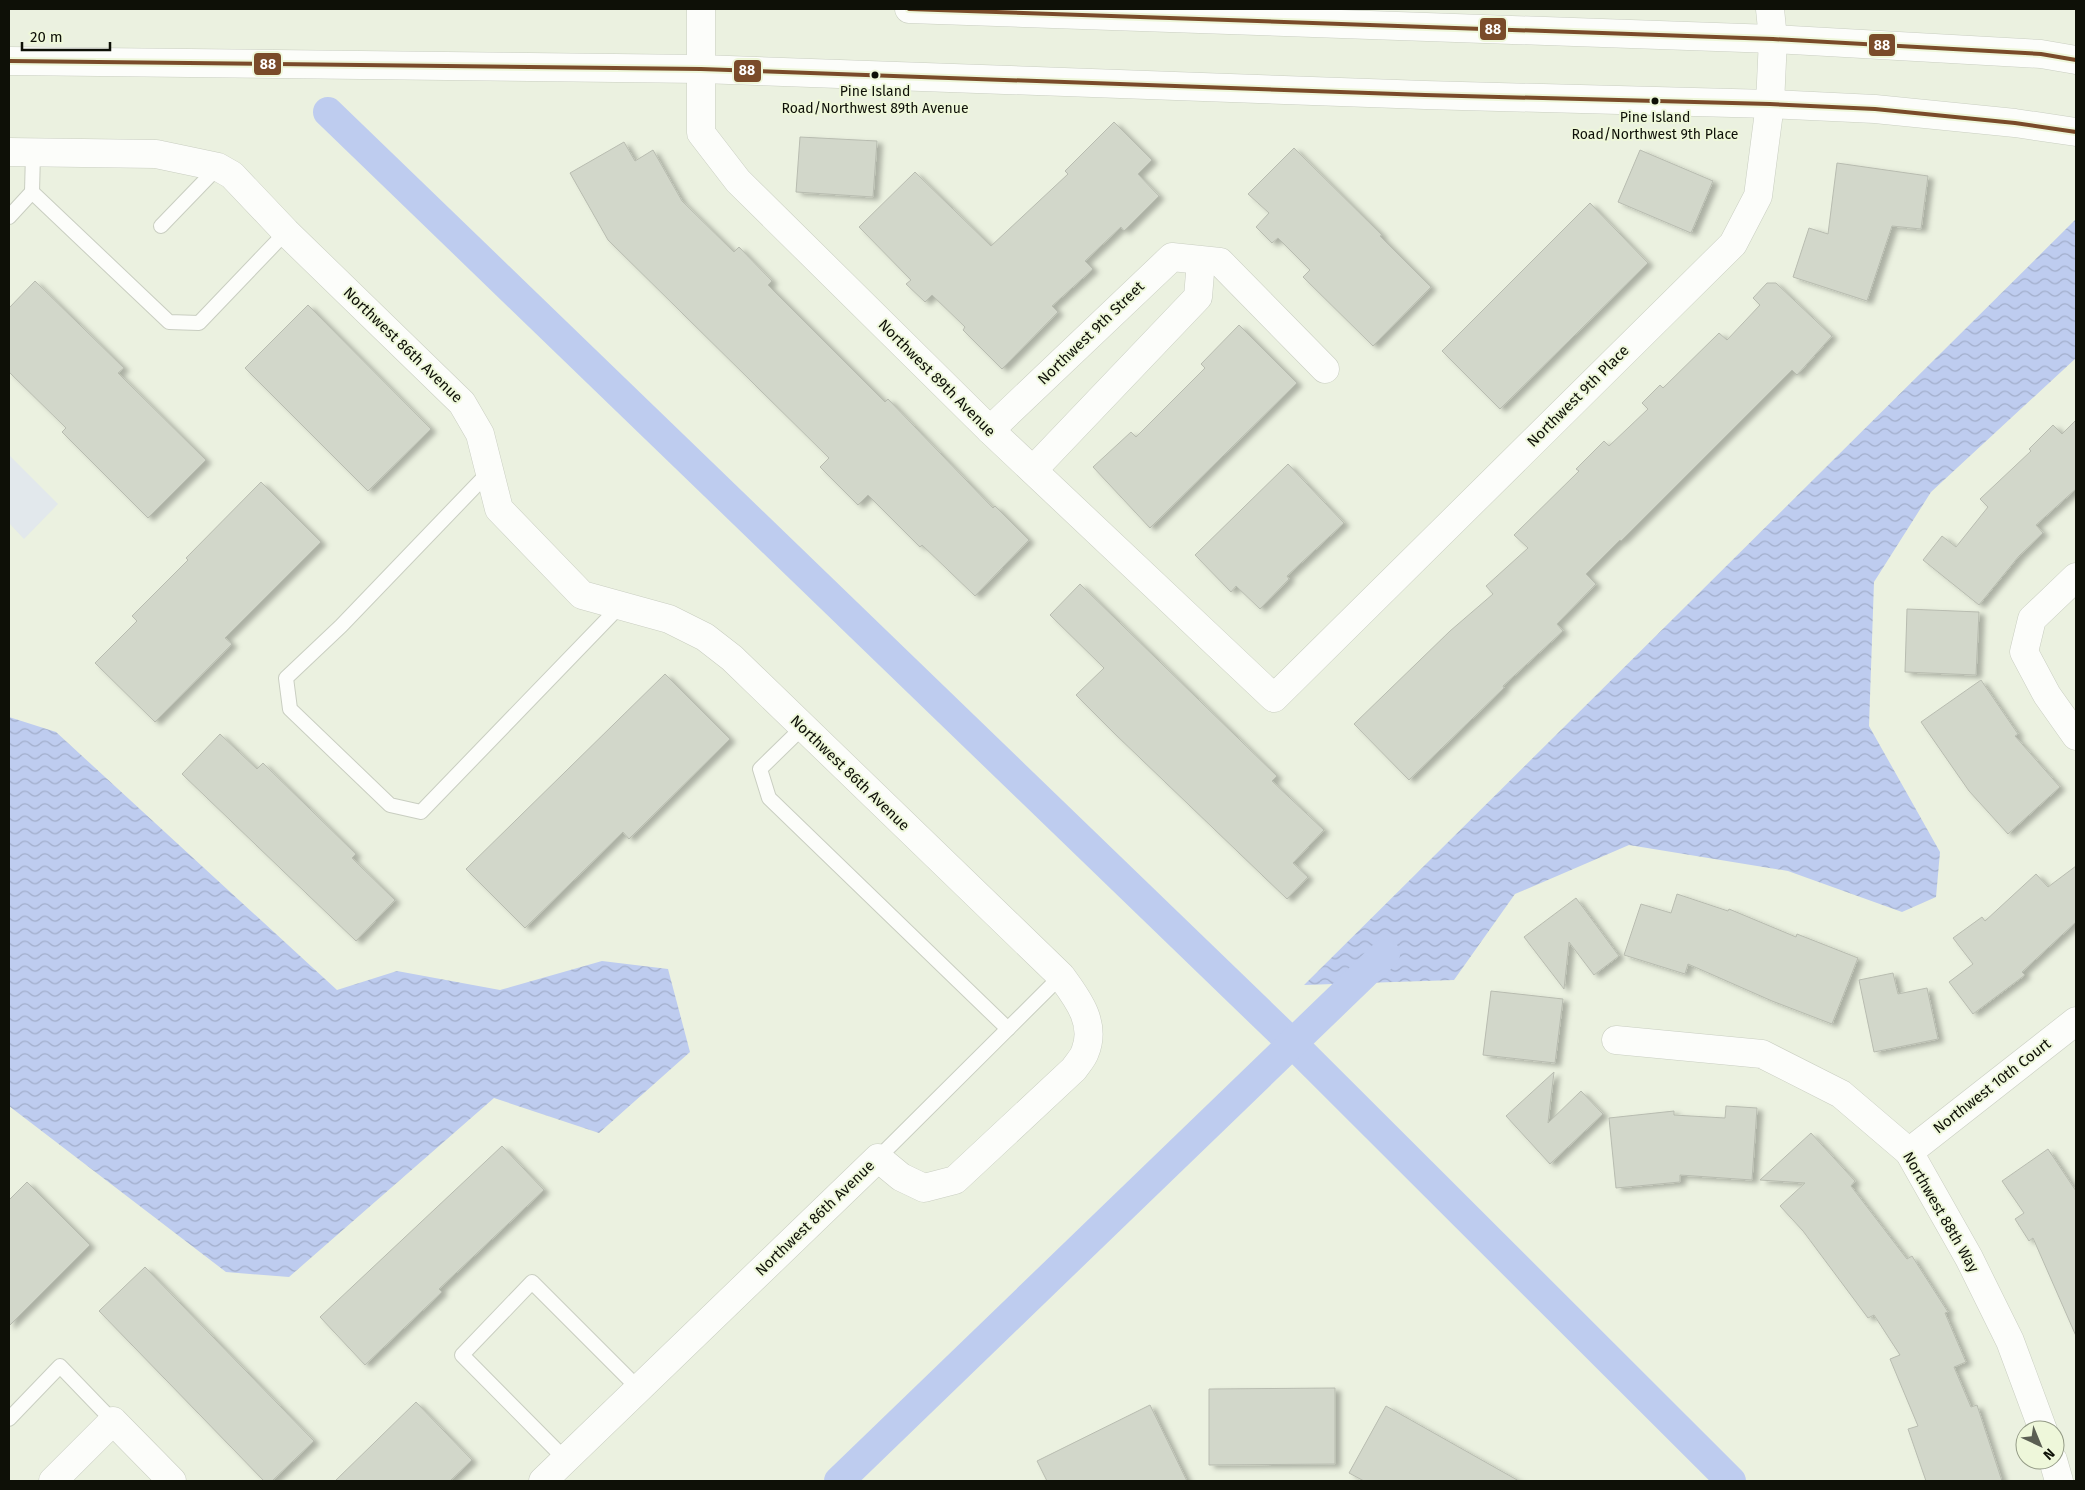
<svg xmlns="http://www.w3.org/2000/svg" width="2085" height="1490" font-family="'Fira Sans',sans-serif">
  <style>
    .green { fill: #e2e8ec }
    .water { fill: url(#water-waves) }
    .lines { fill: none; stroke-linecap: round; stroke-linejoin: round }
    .canal { stroke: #beccef; stroke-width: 30 }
    .building { fill: #d2d7ca; stroke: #b8bcb0; filter: url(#shadow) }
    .service-casing { stroke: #c9cec1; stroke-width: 16 }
    .minor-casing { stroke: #c9cec1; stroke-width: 29 }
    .secondary-casing { stroke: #c9cec1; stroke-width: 29 }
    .service { stroke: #fcfdfa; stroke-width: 14 }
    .minor { stroke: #fcfdfa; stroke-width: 28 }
    .secondary { stroke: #fcfdfa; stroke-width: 28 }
    .bus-1-casing { stroke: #eef7da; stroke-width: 8 }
    .bus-1 { stroke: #7a4b2a; stroke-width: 4 }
    .bus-dot { fill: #0e1007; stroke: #eef7da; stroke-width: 2 }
    .labels { text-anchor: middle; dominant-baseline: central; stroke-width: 4; stroke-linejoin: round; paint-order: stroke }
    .bus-label { font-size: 14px; fill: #0e1007; stroke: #eef7da }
    .street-label { font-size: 15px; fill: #0e1007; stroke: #eef7da }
    .line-badge { stroke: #eef7da; stroke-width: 2 }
    .badge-label { font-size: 14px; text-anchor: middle; font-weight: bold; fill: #fff }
  </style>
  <defs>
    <pattern id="water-waves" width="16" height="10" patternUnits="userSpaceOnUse" patternTransform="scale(1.25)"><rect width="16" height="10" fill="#beccef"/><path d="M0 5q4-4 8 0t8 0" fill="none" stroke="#a2aecb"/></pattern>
    <filter id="shadow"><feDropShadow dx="5.5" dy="3" stdDeviation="2.5" flood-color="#0004"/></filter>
  </defs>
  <rect width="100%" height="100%" fill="#ebf1e0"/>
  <path class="green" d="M9 455 58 504 24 539 9 523Z"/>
  <g class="water">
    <path d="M2076 219V358L1931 492 1874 582 1869 726 1940 852 1936 897 1902 912 1788 871 1629 845 1515 894 1454 980 1304 985Z"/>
    <path d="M9 717 56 732 337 990 397 971 500 990 602 961 668 969 690 1052 599 1133 494 1098 289 1277 226 1272 9 1106Z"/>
  </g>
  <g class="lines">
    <g class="canal">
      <path d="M328 112 1293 1044 1731 1481"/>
      <path d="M839 1481 1385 954"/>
    </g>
  </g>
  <g class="building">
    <path d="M1114 122 1152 160 1138 174 1159 196 1124 231 1121 227 1085 261 1093 269 1052 306 1058 312 1002 369 963 330 965 327 932 295 925 302 906 284 911 280 859 227 915 172 991 246 1068 174 1065 171Z"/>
    <path d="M800 137 877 141 873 197 796 192Z"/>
    <path d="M624 142 635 161 653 150 682 201 734 252 739 247 772 281 768 285 885 402 888 399 993 508 995 506 1029 540 975 596 922 545 920 547 868 495 858 505 820 467 829 458 608 240 570 173Z"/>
    <path d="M1294 148 1382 235 1380 236 1431 287 1373 346 1303 277 1310 270 1278 238 1272 243 1256 227 1269 213 1248 194Z"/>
    <path d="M1640 150 1713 181 1691 233 1618 202Z"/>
    <path d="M1837 163 1928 176 1921 229 1892 226 1867 301 1793 277 1809 228 1828 234Z"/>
    <path d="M1590 203 1648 263 1500 409 1442 351Z"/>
    <path d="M35 281 124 368 118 373 206 460 148 518 62 432 66 428 9 372V308Z"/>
    <path d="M1767 283H1776L1832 336 1797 375 1792 370 1621 541 1620 540 1586 574 1596 584 1557 624 1563 631 1503 686 1504 688 1409 780 1354 724 1450 631 1493 594 1486 586 1528 548 1514 535 1579 471 1576 469 1604 441 1609 446 1648 409 1642 403 1660 385 1663 388 1719 333 1727 340 1760 305 1753 298Z"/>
    <path d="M308 305 431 429 368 491 245 368Z"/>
    <path d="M1239 325 1297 383 1150 528 1093 467 1131 432 1136 437 1205 368 1201 364Z"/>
    <path d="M2076 420V489L2036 525 2043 533 2019 556 1979 605 1923 560 1942 536 1956 547 1988 507 1980 499 2031 451 2029 449 2053 425 2062 434Z"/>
    <path d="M1288 464 1344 523 1287 576 1289 579 1260 609 1236 586 1231 592 1195 555Z"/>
    <path d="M261 482 321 542 225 638 232 644 155 722 95 663 137 621 132 616 188 560 186 558Z"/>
    <path d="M1080 584 1277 776 1272 781 1324 830 1293 863 1308 877 1287 899 1116 735 1076 695 1104 668 1050 615Z"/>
    <path d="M1907 609 1979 612 1976 675 1905 672Z"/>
    <path d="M665 674 730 739 629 839 623 832 525 928 466 869Z"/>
    <path d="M1981 680 2018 734 2015 736 2060 787 2008 834 1969 791 1921 722Z"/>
    <path d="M220 734 257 769 263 763 356 854 352 858 395 900 356 941 182 774Z"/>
    <path d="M2076 866V922L2022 972 2025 975 1973 1014 1949 982 1973 964 1953 938 1982 917 1985 921 2036 874 2048 887Z"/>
    <path d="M1677 894 1728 911 1729 909 1796 937 1797 934 1858 958 1832 1024 1772 1001 1688 964 1685 974 1624 955 1641 904 1671 913Z"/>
    <path d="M1576 898 1619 956 1594 975 1569 942 1564 989 1524 937Z"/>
    <path d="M1893 973 1898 994 1927 988 1938 1039 1874 1052 1859 980Z"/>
    <path d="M1491 991 1563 999 1555 1063 1483 1055Z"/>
    <path d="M1554 1072 1548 1123 1581 1091 1603 1114 1550 1164 1506 1116Z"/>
    <path d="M1726 1106 1757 1108 1752 1180 1680 1175V1182L1616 1188 1609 1118 1674 1111V1115L1725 1118Z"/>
    <path d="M1811 1133 1855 1181 1851 1186 1907 1259 1912 1256 1948 1312 1945 1313 1966 1362 1954 1367 1971 1407 1977 1405 2002 1481H1926L1908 1429 1918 1426 1890 1359 1900 1355 1874 1315 1868 1318 1803 1231 1780 1206 1805 1183 1760 1180Z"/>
    <path d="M502 1146 544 1190 439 1289 442 1292 365 1365 320 1317Z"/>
    <path d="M2048 1149 2076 1191V1336L2033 1238 2029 1241 2015 1219 2024 1213 2002 1181Z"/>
    <path d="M27 1182 90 1245 9 1326V1200Z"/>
    <path d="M145 1267 314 1441 272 1481H264L99 1311Z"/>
    <path d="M1335 1388V1464L1209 1465V1389Z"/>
    <path d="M416 1402 472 1460 450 1481H335Z"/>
    <path d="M1150 1405 1187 1481H1047L1037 1461Z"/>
    <path d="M1386 1406 1519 1481H1364L1349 1473Z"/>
  </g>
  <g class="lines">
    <g class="service-casing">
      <g id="service">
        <path d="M32 192 33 153"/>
        <path d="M9 217 32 192 169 322 199 323 286 232"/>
        <path d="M161 226 218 167"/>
        <path d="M489 472 341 626 286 678 290 709 390 805 421 812 620 606"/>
        <path d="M803 727 760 769 769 798 1008 1029"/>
        <path d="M878 1158 1061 976"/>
        <path d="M9 1419 60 1366 113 1421"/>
        <path d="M565 1459 462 1355 532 1282 638 1388"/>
      </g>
    </g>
    <g class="minor-casing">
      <g id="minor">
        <path d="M701 9V133L738 181 990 430 1274 698 1733 244 1758 196 1770 104 1773 39 1770 9"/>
        <path d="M9 152 156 154 218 167 232 175 286 232 462 403 480 434 499 509 582 595 669 619 705 637 732 658 1061 976C1077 998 1097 1023 1085 1052 1083 1058 1078 1063 1074 1069L955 1180 924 1188 901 1177 878 1158 543 1481"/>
        <path d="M990 430 1172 257 1220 262 1325 369"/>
        <path d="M1033 470 1198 297 1201 261"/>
        <path d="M2076 577 2032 619 2024 652 2047 695 2076 736"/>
        <path d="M1616 1040 1762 1054 1841 1094 1909 1152 1969 1258 2010 1341 2043 1430"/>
        <path d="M1909 1152 2076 1021"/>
        <path d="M2053 1460 2059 1481"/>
        <path d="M53 1481 113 1421 172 1481"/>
      </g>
    </g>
    <g class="secondary-casing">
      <g id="secondary">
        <path d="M909 9 1773 39 2041 54 2076 60"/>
        <path d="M9 61 701 69 1425 95 1770 104 1875 109 2015 123 2076 132"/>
      </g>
    </g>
    <use href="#service" class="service"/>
    <use href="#minor" class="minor"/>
    <use href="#secondary" class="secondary"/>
    <g class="bus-1-casing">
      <g id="bus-1">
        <path d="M909 9 1773 39 2041 54 2076 60"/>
        <path d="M9 61 701 69 1425 95 1770 104 1875 109 2015 123 2076 132"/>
      </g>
    </g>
    <use href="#bus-1" class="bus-1"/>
  </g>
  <g class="bus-dot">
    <circle cx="875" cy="75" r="4.5"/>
    <circle cx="1655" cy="101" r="4.5"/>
  </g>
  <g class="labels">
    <g class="bus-label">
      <text x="875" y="91">Pine Island<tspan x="875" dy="17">Road/Northwest 89th Avenue</tspan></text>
      <text x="1655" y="117">Pine Island<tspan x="1655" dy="17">Road/Northwest 9th Place</tspan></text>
    </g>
    <g class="street-label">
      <text transform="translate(1091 333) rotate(-44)">Northwest 9th Street</text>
      <text transform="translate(403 345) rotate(44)">Northwest 86th Avenue</text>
      <text transform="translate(937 378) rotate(45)">Northwest 89th Avenue</text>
      <text transform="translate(1578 396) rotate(-45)">Northwest 9th Place</text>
      <text transform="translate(850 773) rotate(44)">Northwest 86th Avenue</text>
      <text transform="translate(1992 1086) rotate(-38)">Northwest 10th Court</text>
      <text transform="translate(1941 1212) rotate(60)">Northwest 88th Way</text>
      <text transform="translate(815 1218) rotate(-44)">Northwest 86th Avenue</text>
    </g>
  </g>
  <g class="line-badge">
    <rect x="1479" y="17" width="28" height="24" rx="5" fill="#7a4b2a"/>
    <rect x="1868" y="33" width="28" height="24" rx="5" fill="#7a4b2a"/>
    <rect x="253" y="52" width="29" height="24" rx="5" fill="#7a4b2a"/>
    <rect x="733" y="59" width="29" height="24" rx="5" fill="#7a4b2a"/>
  </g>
  <g class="badge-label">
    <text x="1493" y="34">88</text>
    <text x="1882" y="50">88</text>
    <text x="268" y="69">88</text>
    <text x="747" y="75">88</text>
  </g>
  <rect width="2085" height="1490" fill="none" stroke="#0e1007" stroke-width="20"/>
  <g transform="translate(2040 1445) rotate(136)"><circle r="24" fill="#eef7da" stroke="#949b86"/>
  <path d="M0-4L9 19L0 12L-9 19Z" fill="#5b5f53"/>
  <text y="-8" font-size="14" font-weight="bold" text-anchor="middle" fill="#0e1007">N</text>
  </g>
  <path d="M22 42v8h88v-8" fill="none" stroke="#0e1007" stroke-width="2.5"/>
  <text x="30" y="42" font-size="15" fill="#0e1007" stroke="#eef7da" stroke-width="4" paint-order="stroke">20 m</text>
</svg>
